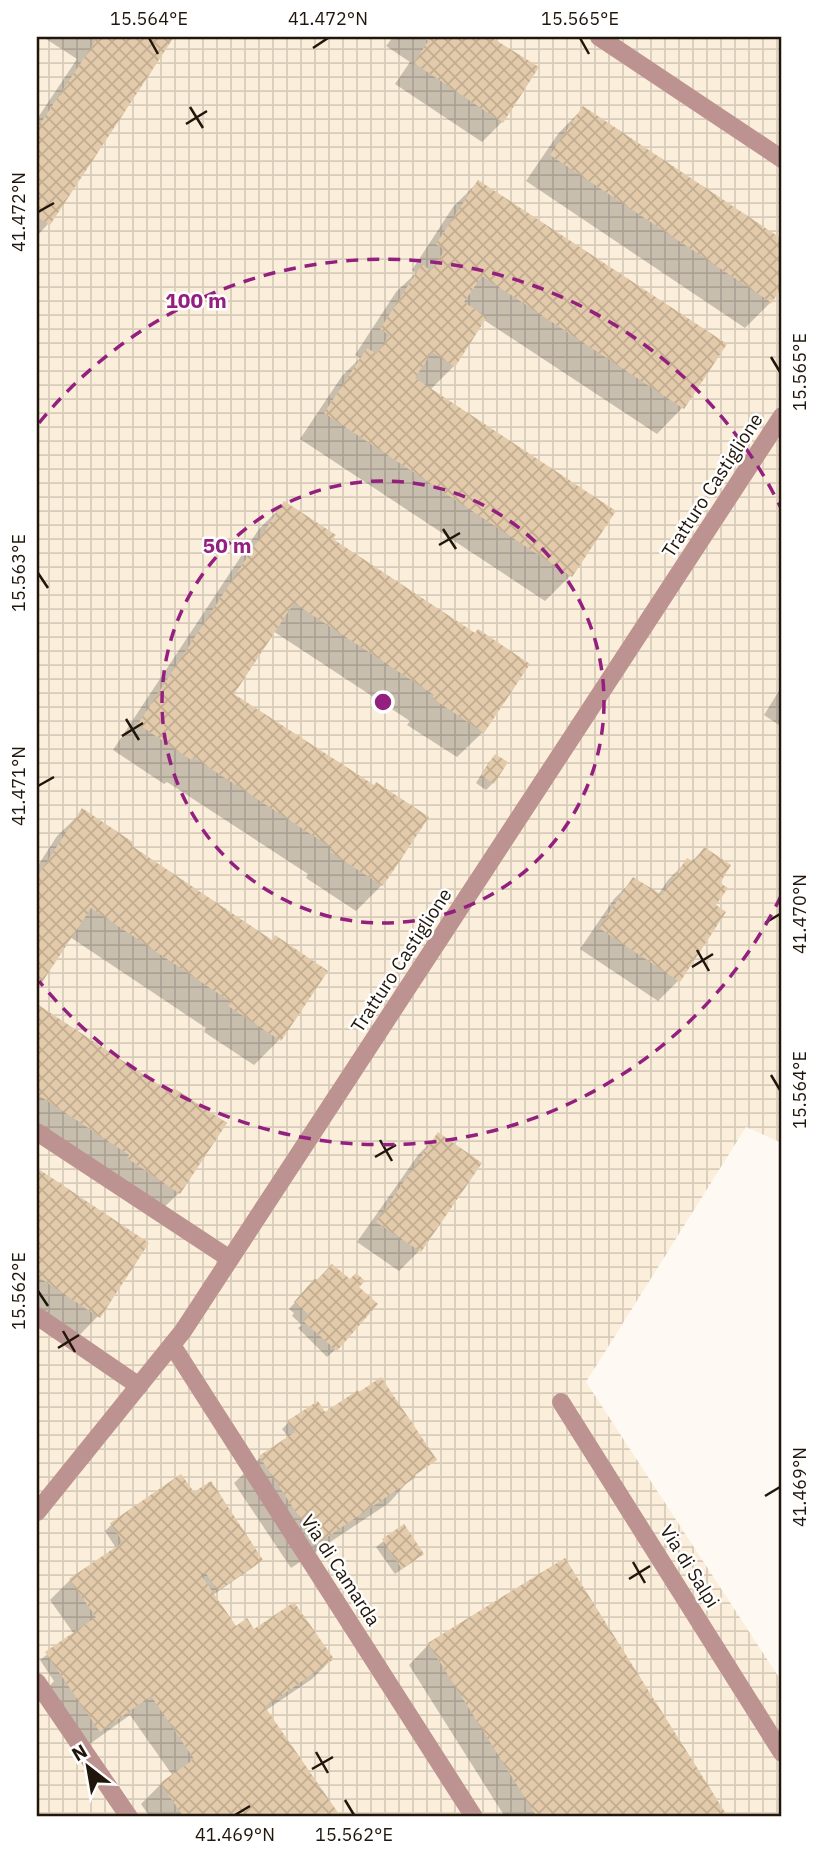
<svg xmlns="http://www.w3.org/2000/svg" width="819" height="1854" font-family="'IBM Plex Sans',sans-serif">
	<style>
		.industrial { fill: url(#industrial-grid) }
		.shadow { fill: #0003 }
		.building { fill: url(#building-cross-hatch) }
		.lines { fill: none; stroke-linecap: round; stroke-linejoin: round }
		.minor { stroke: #bc9390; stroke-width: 18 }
		.tertiary { stroke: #bc9390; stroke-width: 18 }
		.ticks { fill: none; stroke: #20160c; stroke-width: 2.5 }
		.ring { fill: none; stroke: #93207f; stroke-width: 3.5; stroke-dasharray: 12 9 }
		.labels { text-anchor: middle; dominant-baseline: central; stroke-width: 5; stroke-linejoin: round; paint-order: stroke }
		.street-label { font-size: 19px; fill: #20160c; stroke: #fff }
		.centre { fill: #93207f; stroke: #fff; stroke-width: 3.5 }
		.ring-label { font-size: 21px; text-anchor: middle; font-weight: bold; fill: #93207f; stroke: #fff; stroke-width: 5; stroke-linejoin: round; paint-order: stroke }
		.neatline { fill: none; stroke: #20160c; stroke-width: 2.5 }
		.ticks-label { font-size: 18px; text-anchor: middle; fill: #20160c }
	</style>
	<defs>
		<pattern id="industrial-grid" width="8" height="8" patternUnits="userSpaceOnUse" patternTransform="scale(1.75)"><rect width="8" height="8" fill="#fbeeda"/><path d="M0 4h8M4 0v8" fill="none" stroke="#d7cbba"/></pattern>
		<pattern id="building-cross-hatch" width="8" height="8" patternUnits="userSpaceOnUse" patternTransform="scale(1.75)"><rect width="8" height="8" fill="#e3caaa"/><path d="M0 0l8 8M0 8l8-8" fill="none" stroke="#c2ad91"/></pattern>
	</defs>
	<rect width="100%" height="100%" fill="#fff9f3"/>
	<path class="industrial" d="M37 37H782V1143L746 1127 586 1382 782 1682V1817H37Z"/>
	<path class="shadow" d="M43 37H172L48 224 37 236V119L77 59Z
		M393 37H488L536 68 502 122 482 142 395 84 410 62 386 46Z
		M583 108 782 241V284L770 303 745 328 526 181 558 134Z
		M478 182 724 344 682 408 657 434 484 320 454 366 430 390 571 575 545 601 300 439 342 376 360 358 355 355 396 292 416 273 412 270 453 207Z
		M285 503 330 540 483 732 457 757 407 725 410 721 273 631 232 694 373 787 427 817 382 885 356 911 306 878 308 874 167 782 164 784 113 750 259 529Z
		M782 686V727L764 715Z
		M496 756 506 763 493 783 486 790 476 783 489 762Z
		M83 811 130 847 279 1040 254 1065 204 1032 206 1028 70 937 37 987V867L57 836Z
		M704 849 717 883 714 906 724 912 678 981 658 1001 580 949 614 899 634 879 658 895 668 880 688 860 691 862Z
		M37 1005 170 1094 179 1193 153 1218 37 1136Z
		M438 1135 480 1164 419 1251 399 1271 357 1242 418 1155Z
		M37 1170 147 1243 98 1316 73 1342 37 1318Z
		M309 1287 357 1288 336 1349 327 1357 298 1328 302 1325 292 1316 294 1313 289 1309Z
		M325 1414 435 1460 413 1476 389 1503 291 1568 234 1483 260 1458 289 1438 282 1429 288 1423Z
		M181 1477 191 1492 261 1559 255 1566 213 1595 236 1629 254 1631 332 1659 312 1679 265 1711 339 1817H150L141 1804 161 1784 173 1776 130 1715 80 1751 41 1695 54 1681 40 1660 74 1634 50 1600 70 1580 116 1548 105 1531 111 1525Z
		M403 1526 415 1560 395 1574 376 1547Z
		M564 1560 726 1817H505L409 1665 429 1644Z"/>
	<path class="building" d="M98 37H174L50 225 37 217V122L40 124Z
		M422 37H491L539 67 503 123 414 63 428 41Z
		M583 106 782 239V287L771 304 769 301 550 155Z
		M478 180 727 344 684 409 482 276 464 302 487 317 455 367 432 352 415 378 616 511 572 577 324 413 367 348 377 354 389 335 380 329 422 264 431 271 445 250 436 244Z
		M284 501 336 535 333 539 475 633 478 629 530 664 484 733 432 698 434 695 294 603 234 694 374 785 376 782 429 817 383 886 330 852 332 848 193 757 191 760 138 724Z
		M495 754 508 762 494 784 481 775Z
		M82 808 134 843 132 846 272 940 275 935 328 971 281 1041 228 1006 231 1002 91 908 37 990V877Z
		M704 847 731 865 720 883 728 888 716 905 726 912 680 982 599 928 633 877 662 895 687 858 694 862Z
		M37 1004 170 1092 174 1088 227 1123 180 1194 127 1158 129 1155 37 1094Z
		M438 1132 482 1163 421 1252 376 1222Z
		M37 1168 149 1243 100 1318 37 1276Z
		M332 1264 350 1279 356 1273 365 1281 359 1287 378 1304 337 1351 303 1321 309 1315 294 1302 315 1278 317 1280Z
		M381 1377 437 1460 415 1475 416 1477 317 1544 259 1456 295 1432 287 1421 318 1401 325 1412 358 1390 359 1392Z
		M181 1474 194 1492 211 1481 263 1560 218 1591 205 1572 201 1575 236 1626 247 1618 254 1629 294 1602 334 1659 265 1707 341 1817H184L160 1783 194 1759 151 1696 100 1732 45 1652 96 1617 69 1579 123 1542 110 1523Z
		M404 1524 424 1554 402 1569 382 1539Z
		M565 1558 728 1817H537L428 1643Z"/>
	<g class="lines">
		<path class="minor" d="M599 37 782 159
			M37 1132 230 1259
			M37 1316 139 1386
			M172 1345 474 1817
			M561 1402 782 1753
			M37 1682 129 1817"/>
		<path class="tertiary" d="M37 1512 183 1331 782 416"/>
	</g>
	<path class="ticks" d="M149 38 158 54M580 38 589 54M313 48 328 38M190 107 203 128M186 124 207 111M38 212 54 203M771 357 780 372M443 529 456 549M439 545 460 533M38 573 48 588M126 719 139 740M122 736 143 723M38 786 54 777M765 923 780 914M697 950 709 971M692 967 713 954M771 1075 780 1090M380 1140 392 1161M375 1157 396 1145M38 1291 48 1306M63 1331 75 1352M58 1348 79 1335M765 1496 780 1487M633 1562 645 1583M629 1579 650 1566M316 1752 328 1773M312 1769 333 1757M345 1800 354 1815M235 1815 250 1806"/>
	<g class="ring">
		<circle cx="383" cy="702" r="221"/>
		<path d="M781 896A443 443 0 0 1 39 981M39 423A443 443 0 0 1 781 508"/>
	</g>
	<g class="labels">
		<g class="street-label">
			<text transform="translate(712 485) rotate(-57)">Tratturo Castiglione</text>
			<text transform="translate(401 960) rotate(-57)">Tratturo Castiglione</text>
			<text transform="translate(690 1566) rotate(58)">Via di Salpi</text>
			<text transform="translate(341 1570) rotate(57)">Via di Camarda</text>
		</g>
	</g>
	<circle cx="383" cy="702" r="10" class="centre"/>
	<g class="ring-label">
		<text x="196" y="308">100 m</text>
		<text x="227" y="553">50 m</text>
	</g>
	<rect width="819" height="1854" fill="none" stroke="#ffffff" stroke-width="77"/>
	<g transform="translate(88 1767) rotate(329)" stroke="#ffffff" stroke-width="5" paint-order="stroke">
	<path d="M0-5L12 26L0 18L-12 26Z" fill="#20160c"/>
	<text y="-10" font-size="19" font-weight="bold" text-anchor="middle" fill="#20160c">N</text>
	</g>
	<rect x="38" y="38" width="742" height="1777" class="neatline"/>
	<g class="ticks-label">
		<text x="149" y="25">15.564°E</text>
		<text x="328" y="25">41.472°N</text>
		<text x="580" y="25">15.565°E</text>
		<text transform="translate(19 212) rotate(-90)" y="6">41.472°N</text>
		<text transform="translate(800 372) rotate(-90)" y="6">15.565°E</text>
		<text transform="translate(19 573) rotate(-90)" y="6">15.563°E</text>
		<text transform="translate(19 786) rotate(-90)" y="6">41.471°N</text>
		<text transform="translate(800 914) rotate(-90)" y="6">41.470°N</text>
		<text transform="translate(800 1090) rotate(-90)" y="6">15.564°E</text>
		<text transform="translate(19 1291) rotate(-90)" y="6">15.562°E</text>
		<text transform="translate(800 1487) rotate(-90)" y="6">41.469°N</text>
		<text x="235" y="1841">41.469°N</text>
		<text x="354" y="1841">15.562°E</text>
	</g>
</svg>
